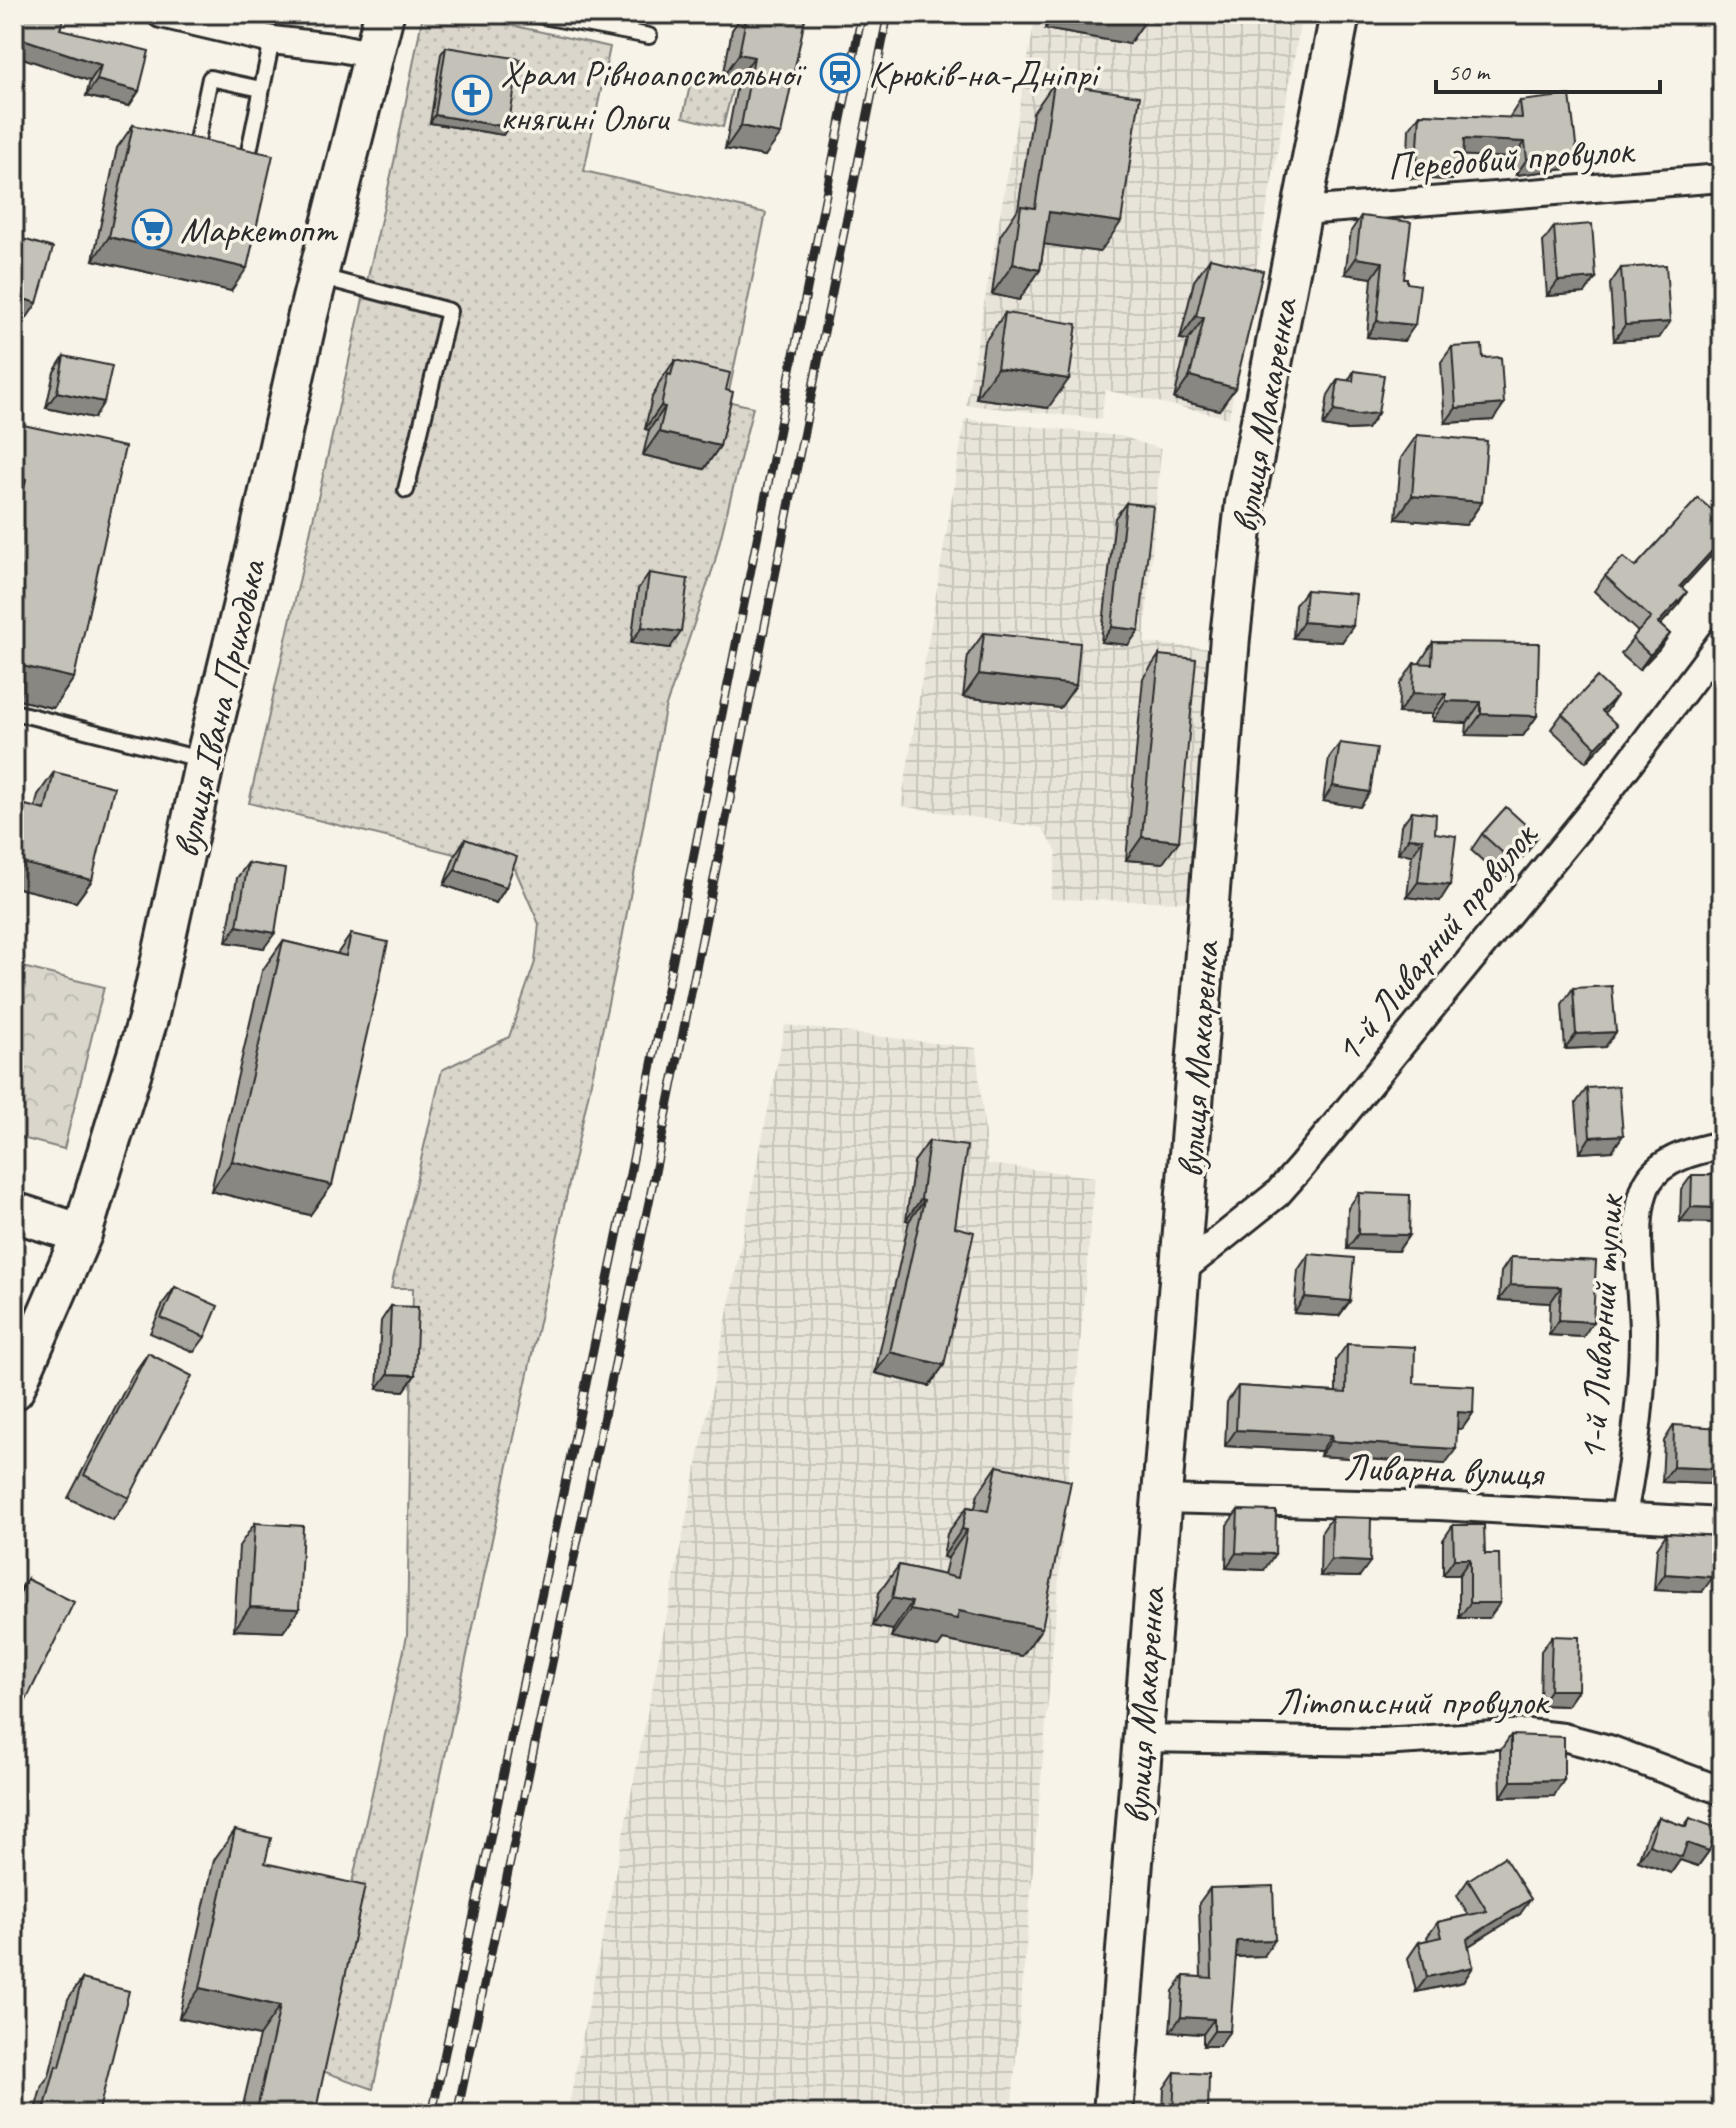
<svg xmlns="http://www.w3.org/2000/svg" width="1736" height="2128" font-family="Caveat,sans-serif">
	<style>
		.industrial { fill: url(#industrial-grid) }
		.grass { fill: url(#grass-dots); stroke: #82807c; stroke-width: 2 }
		.park { fill: url(#park-crowns); stroke: #82807c; stroke-width: 2 }
		.lines { fill: none; stroke-linecap: round; stroke-linejoin: round }
		.lane-casing { stroke: #2b2b2b; stroke-width: 20 }
		.street-casing { stroke: #2b2b2b; stroke-width: 32 }
		.secondary-casing { stroke: #2b2b2b; stroke-width: 44 }
		.lane { stroke: #f7f3e8; stroke-width: 14 }
		.street { stroke: #f7f3e8; stroke-width: 26 }
		.secondary { stroke: #f7f3e8; stroke-width: 38 }
		.rail-casing { stroke: #2b2b2b; stroke-width: 9 }
		.rail { stroke: #f7f3e8; stroke-width: 6; stroke-dasharray: 18; stroke-linecap: butt }
		.wall { fill: #a9a69f; stroke: #2b2b2b; stroke-width: 2 }
		.shaded-wall { fill: #898782; stroke: #2b2b2b; stroke-width: 2 }
		.building { fill: #c4c1b9; stroke: #2b2b2b; stroke-width: 2 }
		.labels { text-anchor: middle; dominant-baseline: central; stroke-width: 7; stroke-linejoin: round; paint-order: stroke }
		.poi-label { font-size: 38px; fill: #2b2b2b; stroke: #f7f3e8; text-anchor: start }
		.street-label { font-size: 38px; fill: #2b2b2b; stroke: #f7f3e8 }
	</style>
	<defs>
		<pattern id="industrial-grid" width="8" height="8" patternUnits="userSpaceOnUse" patternTransform="scale(2)"><rect width="8" height="8" fill="#e8e4da"/><path d="M0 4h8M4 0v8" fill="none" stroke="#c7c4bb"/></pattern>
		<pattern id="grass-dots" width="8" height="8" patternUnits="userSpaceOnUse" patternTransform="scale(2)"><rect width="8" height="8" fill="#dad6cc"/><path d="M2 2h.1M6 6h.1" fill="none" stroke="#bbb8af" stroke-width="1.8" stroke-linecap="round"/></pattern>
		<pattern id="park-crowns" width="20" height="18" patternUnits="userSpaceOnUse" patternTransform="scale(2)"><rect width="20" height="18" fill="#dad6cc"/><path d="M2 6a3 3 0 1 1 6 0M12 15a3 3 0 1 1 6 0" fill="none" stroke="#bbb8af"/></pattern>
	</defs>
	<rect width="100%" height="100%" fill="#f7f3e8"/>
	<filter id="ink" filterUnits="userSpaceOnUse"><feTurbulence type="fractalNoise" baseFrequency=".0125" numOctaves="2"/><feDisplacementMap in="SourceGraphic" scale="16" xChannelSelector="R" yChannelSelector="G"/><feConvolveMatrix kernelMatrix="1 2 1 2 8 2 1 2 1" color-interpolation-filters="sRGB"/></filter>
	<g filter="url(#ink)">
		<path class="industrial" d="M1036 14H1302L1229 418 1105 390 1101 419 966 405Z
			M965 419 1120 436 1161 449 1144 643 1215 649 1192 902 1050 899 1057 852 1042 828 901 806Z
			M785 1025 976 1048 988 1164 1095 1177 1011 2114H567Z"/>
		<path class="grass" d="M423 14H461L610 47 584 171 766 213 727 401 753 407 714 565 665 709 622 939 373 2089 311 2067 407 1636 413 1288H391L442 1070 509 1037 535 962 539 924 515 869 249 803 394 162Z
			M693 72 734 82 723 127 683 117Z"/>
		<path class="park" d="M14 965 104 987 64 1149 14 1136Z"/>
		<g class="lines">
			<g class="lane-casing">
				<path id="lane" d="M532 14 649 36
					M203 151 195 150 210 78 261 89
					M239 159 247 161 272 40
					M318 276 449 311 406 490
					M14 712 204 760"/>
			</g>
			<g class="street-casing">
				<path id="street" d="M161 14 272 40 340 48 374 55
					M1303 211 1722 178
					M1182 1270 1277 1194 1301 1167 1607 793 1722 640
					M1160 1499 1439 1506 1722 1522
					M1623 1515C1634 1457 1643 1392 1643 1333 1643 1293 1629 1217 1648 1182 1662 1158 1697 1150 1722 1145
					M1142 1738 1381 1742 1528 1733 1563 1737 1609 1749 1722 1791"/>
			</g>
			<g class="secondary-casing">
				<path id="secondary" d="M14 1212 82 1234
					M14 1390 82 1234 148 1019 205 760 257 546 307 319 384 14
					M1113 2114 1230 637 1245 503 1340 14"/>
			</g>
			<use href="#lane" class="lane"/>
			<use href="#street" class="street"/>
			<use href="#secondary" class="secondary"/>
			<g class="rail-casing">
				<path id="rail" d="M432 2114 626 1194 862 14
					M457 2114 649 1202 888 14"/>
			</g>
			<use href="#rail" class="rail"/>
		</g>
		<path class="wall" d="M19 14H65L60 29 139 91 129 106 86 96 90 81 14 55V17L17 18Z
			M743 14H806L765 156 725 149 738 80 723 77 732 30Z
			M1047 14H1150L1129 44 1045 29Z
			M446 47 508 127 503 135 430 123 441 54Z
			M1054 83 1100 252 1044 244 1040 270 1019 300 992 294 1000 236 1018 209 1033 113Z
			M1520 101 1566 169 1516 175 1514 158 1463 155V165L1452 180 1407 178 1409 129 1420 114 1509 118Z
			M1722 118V152H1719L1717 126Z
			M133 125 231 291 93 260 117 148Z
			M1361 216 1404 278V341L1367 337 1372 278 1345 274 1351 231Z
			M1554 227 1596 278 1585 293 1547 296 1543 242Z
			M1210 258 1235 388 1219 410 1174 399 1188 340 1180 339 1194 281Z
			M1621 268 1670 322 1659 338 1614 341 1610 284Z
			M1005 313 1048 408 976 398 984 343Z
			M1452 347 1483 358 1493 420 1445 423 1441 362Z
			M64 356 94 418 46 408 54 372Z
			M675 360 726 390 720 446 704 469 643 455 649 430 645 429 652 397 657 389 659 383Z
			M1354 371 1378 413 1367 429 1347 430 1323 426 1328 395 1338 379 1348 381Z
			M14 423 74 678 53 708 14 699Z
			M1417 435 1482 502 1466 525 1396 519 1401 458Z
			M1126 503 1139 630 1128 645 1101 642 1115 518Z
			M1635 567 1682 588 1676 608 1660 625 1670 634 1659 649 1639 670 1621 654 1638 632 1594 591 1605 576Z
			M649 573 670 648 631 643 638 589Z
			M1306 590 1353 626 1342 642 1293 638 1295 605Z
			M984 633 1076 685 1060 708 963 697 968 655Z
			M1433 642 1537 716 1523 736 1466 735 1467 723 1432 721V714L1398 713 1400 684 1414 663 1419 664Z
			M1159 655 1163 863 1126 860 1143 678Z
			M1604 713 1606 741 1586 762 1551 729 1562 714Z
			M1340 743 1370 792 1360 807 1323 801 1329 758Z
			M54 772 92 880 76 902 14 887V816L17 817 25 805 35 808 38 795Z
			M1412 811 1435 833 1440 901 1407 897 1412 855 1398 853 1401 826Z
			M1482 834 1528 851 1503 879 1471 850Z
			M465 839 506 887 496 903 444 885 455 855Z
			M248 863 264 948 226 942 237 878Z
			M351 934 310 1215 211 1191 262 971 283 941 337 954Z
			M1573 988 1616 1032 1605 1047 1565 1049 1562 1004Z
			M1587 1088 1623 1135 1612 1151 1580 1153 1576 1103Z
			M929 1141 955 1227 944 1365 929 1386 875 1373 909 1221 906 1220 914 1162Z
			M1692 1175H1722V1223L1680 1222 1681 1190Z
			M1359 1193 1409 1235 1398 1251 1347 1249 1348 1208Z
			M1309 1254 1350 1301 1339 1316 1294 1313 1298 1270Z
			M1511 1257 1596 1261 1583 1337 1549 1335 1550 1303 1499 1300 1501 1272Z
			M175 1287 205 1337 194 1352 150 1333 164 1302Z
			M391 1306 415 1375 404 1391 377 1389 381 1321Z
			M1347 1344 1414 1383 1473 1413 1462 1429 1457 1428 1445 1464 1320 1456 1321 1451 1225 1446 1227 1402 1238 1386 1336 1392V1360Z
			M148 1353 129 1498 113 1520 68 1498 132 1376Z
			M1674 1425 1721 1469 1710 1484 1662 1482 1664 1441Z
			M997 1466 1042 1628 1022 1656 943 1640 938 1647 891 1637 893 1630 873 1626 879 1593 899 1565 944 1575 948 1558 943 1557 947 1534 967 1507 975 1508 978 1494Z
			M1238 1510 1264 1570 1226 1568 1227 1525Z
			M1332 1517 1359 1577 1320 1576 1321 1533Z
			M255 1523 299 1609 283 1632 234 1630 239 1546Z
			M1453 1525 1485 1554 1489 1618H1459V1575H1443V1540Z
			M1667 1533 1702 1592 1654 1590 1657 1548Z
			M27 1579 14 1725V1598Z
			M1552 1636 1578 1690 1567 1706 1540 1705 1541 1651Z
			M1511 1735 1554 1796 1501 1797 1500 1751Z
			M1659 1817 1684 1826 1690 1818 1709 1851 1698 1866 1680 1860 1671 1873 1638 1861 1648 1832Z
			M235 1830 265 1863 315 2114H241L259 2036 179 2018 214 1860Z
			M1468 1880 1520 1914 1469 1946 1473 1967 1463 1982 1416 1992 1408 1958 1419 1942 1428 1940 1427 1937 1438 1922 1469 1915 1457 1896Z
			M1210 1888 1264 1956 1236 1957 1219 2046H1203V2034L1170 2032 1173 1991 1184 1976 1201 1977 1199 1903Z
			M82 1979 98 2114H34L42 2085 49 2076 68 1999Z
			M1175 2072 1208 2114H1163L1164 2088Z"/>
		<path class="shaded-wall" d="M1055 14H1150L1129 44 1045 29Z
			M14 36 101 65 90 81 14 55Z
			M739 54 754 57 738 80 723 77Z
			M97 80 139 91 129 106 86 96Z
			M435 115 508 127 503 135 430 123Z
			M741 126 781 134 765 156 725 149Z
			M1464 139 1525 142 1514 158 1453 155Z
			M1577 153 1566 169 1516 175 1527 159Z
			M1417 163 1463 165 1452 180 1407 178Z
			M1049 212 1121 222 1100 252 1028 242Z
			M109 237 247 268 231 291 93 260Z
			M1356 258 1383 262 1372 278 1345 274Z
			M1013 264 1040 270 1019 300 992 294Z
			M1596 278 1585 293 1547 296 1558 281Z
			M14 296 37 303 26 319 14 315Z
			M1196 316 1204 318 1188 340 1180 339Z
			M1377 321 1415 325 1404 341 1367 337Z
			M1670 322 1659 338 1614 341 1625 325Z
			M997 368 1069 379 1048 408 976 398Z
			M1190 376 1235 388 1219 410 1174 399Z
			M57 392 104 402 94 418 46 408Z
			M1504 404 1493 420 1445 423 1456 408Z
			M661 406 665 407 649 430 645 429Z
			M1334 411 1378 413 1367 429 1347 430 1323 426Z
			M659 432 720 446 704 469 643 455Z
			M14 476 26 479 14 496Z
			M1412 496 1482 502 1466 525 1396 519Z
			M1722 540V544L1669 602 1680 586Z
			M1687 592 1676 608 1647 639 1658 623Z
			M1303 622 1353 626 1342 642 1293 638Z
			M642 627 681 632 670 648 631 643Z
			M1112 627 1139 630 1128 645 1101 642Z
			M1670 634 1659 649 1639 670 1650 655Z
			M14 664 74 678 53 708 14 699Z
			M979 674 1076 685 1060 708 963 697Z
			M1413 693 1446 694 1432 714 1398 713Z
			M1617 696 1606 712 1592 727 1602 711Z
			M1446 701 1481 702 1467 723 1432 721Z
			M1481 714 1537 716 1523 736 1466 735Z
			M1617 725 1606 741 1586 762 1596 747Z
			M1333 786 1370 792 1360 807 1323 801Z
			M1538 836 1528 851 1503 879 1514 863Z
			M1142 837 1179 841 1163 863 1126 860Z
			M1409 838 1423 839 1412 855 1398 853Z
			M14 861 92 880 76 902 14 887Z
			M455 870 506 887 496 903 444 885Z
			M1418 882 1450 885 1440 901 1407 897Z
			M237 926 275 933 264 948 226 942Z
			M1616 1032 1605 1047 1565 1049 1576 1034Z
			M1623 1135 1612 1151 1580 1153 1590 1137Z
			M232 1161 332 1185 310 1215 211 1191Z
			M921 1199 924 1200 909 1221 906 1220Z
			M1691 1207 1722 1208V1223L1680 1222Z
			M1358 1234 1409 1235 1398 1251 1347 1249Z
			M1510 1285 1561 1287 1550 1303 1499 1300Z
			M1305 1297 1350 1301 1339 1316 1294 1313Z
			M1559 1320 1593 1322 1583 1337 1549 1335Z
			M890 1352 944 1365 929 1386 875 1373Z
			M388 1374 415 1375 404 1391 377 1389Z
			M1458 1412 1473 1413 1462 1429 1447 1428Z
			M1236 1430 1332 1435 1321 1451 1225 1446Z
			M1331 1441 1456 1449 1445 1464 1320 1456Z
			M1673 1467 1721 1469 1710 1484 1662 1482Z
			M962 1529 967 1530 948 1558 943 1557Z
			M1236 1553 1275 1554 1264 1570 1226 1568Z
			M1454 1559H1470L1459 1575H1443Z
			M1331 1560 1370 1562 1359 1577 1320 1576Z
			M1665 1574 1713 1577 1702 1592 1654 1590Z
			M892 1598 912 1602 893 1630 873 1626Z
			M1470 1603H1500L1489 1618H1459Z
			M250 1607 299 1609 283 1632 234 1630Z
			M910 1610 959 1611 1042 1628 1022 1656 943 1640 938 1647 891 1637Z
			M1550 1690H1578L1567 1706 1540 1705Z
			M1564 1780 1554 1796 1501 1797 1511 1781Z
			M1687 1843 1709 1851 1698 1866 1680 1860 1671 1873 1638 1861 1649 1845Z
			M1531 1899 1520 1914 1456 1954 1467 1939Z
			M1275 1940 1264 1956 1226 1957 1237 1941Z
			M1473 1967 1463 1982 1416 1992 1427 1977Z
			M200 1988 280 2006 259 2036 179 2018Z
			M1181 2017 1214 2019 1203 2034 1170 2032Z
			M1214 2031H1230L1219 2046H1203Z"/>
		<path class="building" d="M24 14H65L60 29 149 51 139 91 97 80 101 65 14 36V17L22 19Z
			M747 14H806L781 134 741 126 754 57 739 54Z
			M446 47 520 59 508 127 435 115Z
			M1054 83 1140 96 1121 222 1049 212 1040 270 1013 264 1021 206 1035 208Z
			M1570 95 1577 153 1527 159 1525 142 1464 139 1463 165 1417 163 1420 114 1522 118 1520 101Z
			M133 125 273 155 247 268 109 237Z
			M1361 216 1411 222 1404 278H1407V283L1420 285 1415 325 1377 321 1383 262 1356 258Z
			M1592 224 1596 278 1558 281 1554 227Z
			M16 237 53 248 37 303 14 296V243Z
			M1210 258 1263 271 1235 388 1190 376 1204 318 1196 316Z
			M1666 265 1670 322 1625 325 1621 268Z
			M1005 313 1077 324 1069 379 997 368Z
			M1482 345 1483 358 1501 357 1504 404 1456 408 1452 347Z
			M64 356 112 366 104 402 57 392Z
			M675 360 730 373 726 390 733 392 720 446 659 432 665 407 661 406 668 374 671 375Z
			M1354 371 1384 375 1378 413 1358 415 1334 411 1338 379 1353 381Z
			M14 423 125 447 74 678 14 664V534L26 479 14 476Z
			M1417 435 1487 441 1482 502 1412 496Z
			M1698 498 1722 519V540L1680 586 1687 592 1658 623 1670 634 1650 655 1632 638 1651 618 1605 576 1623 557 1635 567Z
			M1126 503 1153 506 1139 630 1112 627Z
			M649 573 688 579 681 632 642 627Z
			M1306 590 1356 594 1353 626 1303 622Z
			M984 633 1080 643 1076 685 979 674Z
			M1433 642 1539 643 1537 716 1481 714V702L1446 701V694L1413 693 1414 663 1432 664Z
			M1159 655 1196 659 1179 841 1142 837Z
			M1597 677 1617 696 1602 711 1617 725 1596 747 1562 714Z
			M1340 743 1377 748 1370 792 1333 786Z
			M54 772 114 787 92 880 14 861V816L22 818 25 805 45 810Z
			M1506 807 1538 836 1514 863 1482 834Z
			M1412 811 1436 814 1435 833 1456 836 1450 885 1418 882 1423 839 1409 838Z
			M465 839 517 857 506 887 455 870Z
			M248 863 285 869 275 933 237 926Z
			M351 934 388 942 332 1185 232 1161 283 941 346 956Z
			M1612 986 1616 1032 1576 1034 1573 988Z
			M1619 1086 1623 1135 1590 1137 1587 1088Z
			M929 1141 967 1146 955 1227 974 1232 944 1365 890 1352 924 1200 921 1199Z
			M1692 1175H1722V1208L1691 1207Z
			M1359 1193 1410 1195 1409 1235 1358 1234Z
			M1309 1254 1354 1258 1350 1301 1305 1297Z
			M1511 1257 1596 1261 1593 1322 1559 1320 1561 1287 1510 1285Z
			M175 1287 218 1306 205 1337 161 1318Z
			M391 1306 418 1307 415 1375 388 1374Z
			M1347 1344 1415 1347 1414 1383 1474 1386 1473 1413 1458 1412 1456 1449 1331 1441 1332 1435 1236 1430 1238 1386 1346 1393Z
			M148 1353 192 1376 129 1498 84 1475Z
			M1674 1425 1722 1428 1721 1469 1673 1467Z
			M997 1466 1071 1481 1042 1628 959 1611 957 1619 910 1610 912 1602 892 1598 899 1565 958 1578 967 1530 962 1529 967 1507 988 1511Z
			M1238 1510 1276 1511 1275 1554 1236 1553Z
			M1332 1517 1371 1518 1370 1562 1331 1560Z
			M255 1523 303 1526 299 1609 250 1607Z
			M1453 1525H1484L1485 1554H1499L1500 1603H1470V1559H1454Z
			M1667 1533 1716 1536 1713 1577 1665 1574Z
			M27 1579 74 1602 14 1725V1606Z
			M1552 1636 1579 1637 1578 1690H1550Z
			M1511 1735 1564 1737V1780L1511 1781Z
			M1659 1817 1686 1827 1690 1818 1717 1828 1709 1851 1687 1843 1682 1857 1649 1845Z
			M235 1830 271 1838 265 1863 365 1886 315 2114H256L280 2006 200 1988Z
			M1504 1857 1531 1899 1467 1939 1473 1967 1427 1977 1419 1942 1442 1937 1438 1922 1487 1911 1468 1880Z
			M1273 1886 1275 1940 1237 1941 1230 2031H1214V2019L1181 2017 1184 1976 1212 1978 1210 1888Z
			M82 1979 129 1991 98 2114H43L56 2066 60 2067Z
			M1175 2072 1209 2074 1208 2114H1173Z"/>
	</g>
	<defs>
		<g id="station-ring" transform="scale(2)"><circle r="9.5" fill="#f7f3e8" stroke="#1f6fb2" stroke-width="1.5"/><path d="M-3-6H3Q5-6 5-4V2Q5 4 3 4L4.5 6H3L1.5 4h-3L-3 6H-4.5L-3 4Q-5 4-5 2V-4Q-5-6-3-6ZM-3.5-4v3h7v-3ZM-3.5 1v1.5H-2V1ZM2 1v1.5H3.5V1Z" fill="#1f6fb2"/></g>
		<g id="church-ring" transform="scale(2)"><circle r="9.5" fill="#f7f3e8" stroke="#1f6fb2" stroke-width="1.5"/><path d="M-1.2-6h2.4v3.5h3.3v2.4h-3.3V6h-2.4V-.1h-3.3v-2.4h3.3Z" fill="#1f6fb2"/></g>
		<g id="supermarket-ring" transform="scale(2)"><circle r="9.5" fill="#f7f3e8" stroke="#1f6fb2" stroke-width="1.5"/><path d="M-6-5.5h2.5l.6 2H6L4.5 2H-2.5L-4.4-4H-6ZM-1.5 3.2a1.3 1.3 0 1 0 .1 0ZM3 3.2a1.3 1.3 0 1 0 .1 0Z" fill="#1f6fb2"/></g>
	</defs>
	<g fill-rule="evenodd">
		<use href="#station-ring" x="840" y="73"/>
		<use href="#church-ring" x="472" y="95"/>
		<use href="#supermarket-ring" x="152" y="229"/>
	</g>
	<g class="labels">
		<g class="poi-label">
			<text x="500" y="73">Храм Рівноапостольної<tspan x="500" dy="44">княгині Ольги</tspan></text>
			<text x="868" y="73">Крюків-на-Дніпрі</text>
			<text x="180" y="229">Маркетопт</text>
		</g>
		<g class="street-label">
			<text transform="translate(1510 158) rotate(-4)">Передовий провулок</text>
			<text transform="translate(1264 416) rotate(-80)">вулиця Макаренка</text>
			<text transform="translate(219 709) rotate(-77)">вулиця Івана Приходька</text>
			<text transform="translate(1435 943) rotate(-51)">1-й Ливарний провулок</text>
			<text transform="translate(1198 1060) rotate(-86)">вулиця Макаренка</text>
			<text transform="translate(1601 1328) rotate(-86)">1-й Ливарний тупик</text>
			<text transform="translate(1443 1470) rotate(2)">Ливарна вулиця</text>
			<text x="1412" y="1701">Літописний провулок</text>
			<text transform="translate(1144 1706) rotate(-86)">вулиця Макаренка</text>
		</g>
	</g>
	<rect width="1736" height="2128" fill="none" stroke="#f7f3e8" stroke-width="48"/>
	<rect x="24" y="24" width="1688" height="2080" fill="none" stroke="#2b2b2b" stroke-width="3" filter="url(#ink)"/>
	<path d="M1436 80v12h224v-12" fill="none" stroke="#2b2b2b" stroke-width="4"/>
	<text x="1448" y="80" font-size="24" fill="#2b2b2b" stroke="#f7f3e8" stroke-width="6" paint-order="stroke">50 m</text>
</svg>
